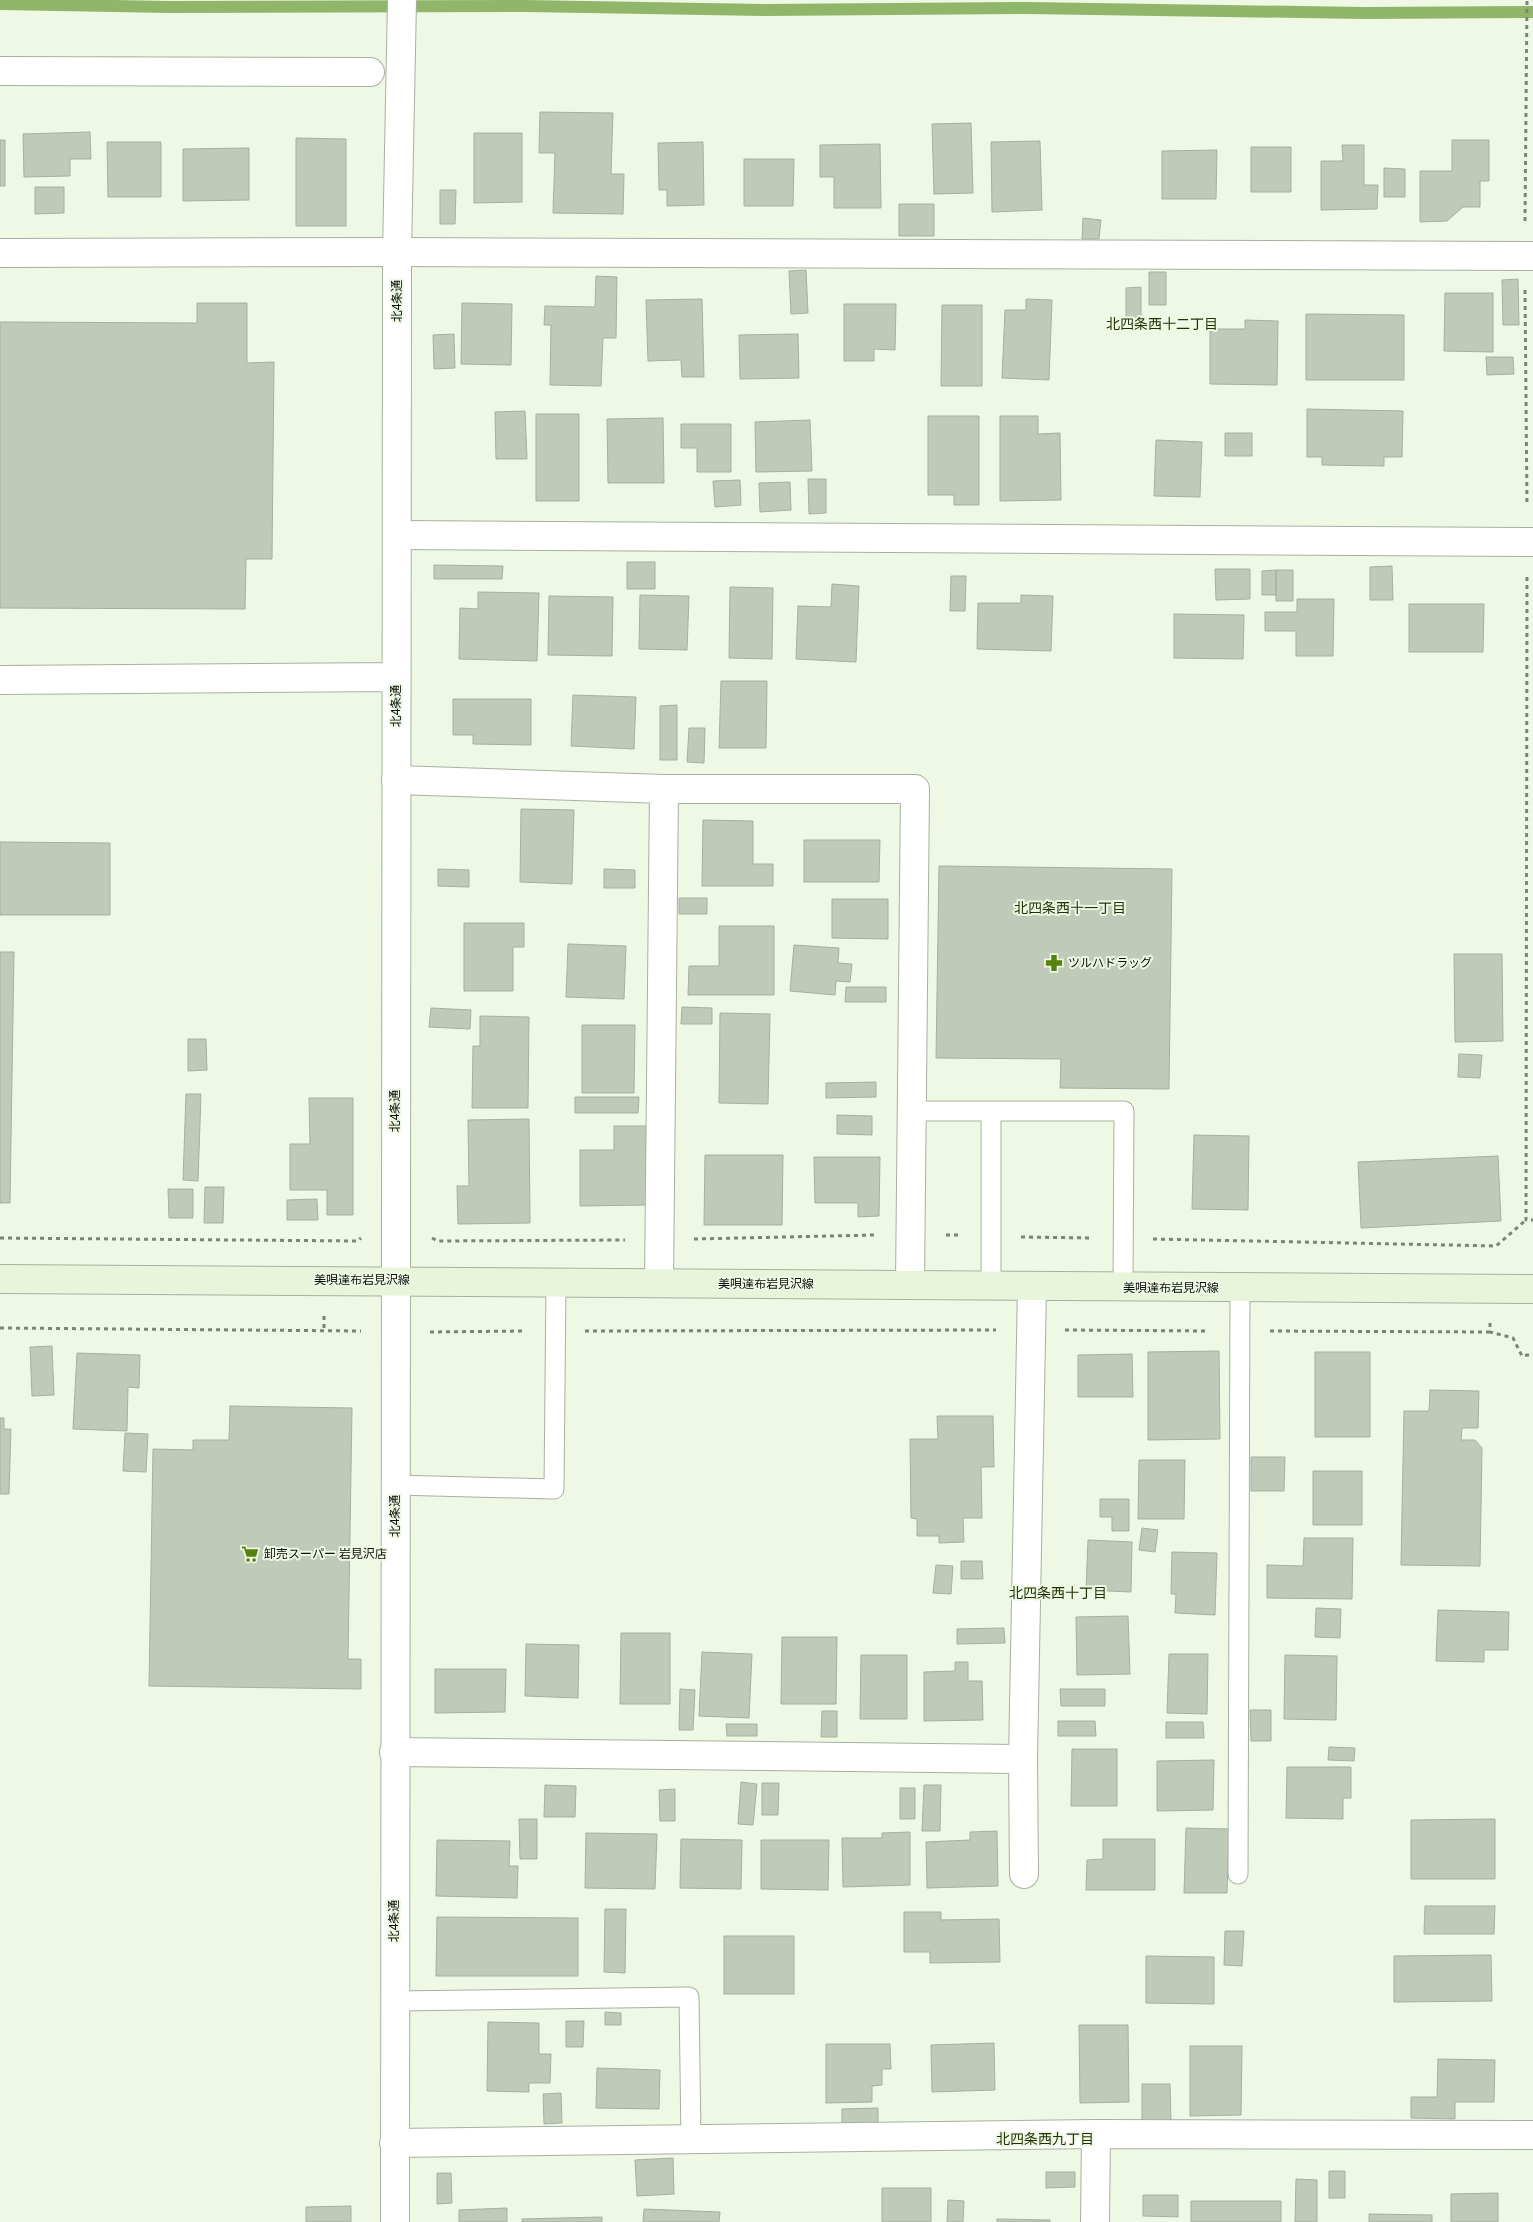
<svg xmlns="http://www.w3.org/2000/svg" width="1533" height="2222" font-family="Roboto,'Noto Sans JP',sans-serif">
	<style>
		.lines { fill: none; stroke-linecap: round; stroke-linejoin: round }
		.stream { stroke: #90b669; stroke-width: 12 }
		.building { fill: #c0cab8; stroke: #a6b09e }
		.service-casing { stroke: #a7b19f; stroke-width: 21 }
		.pedestrian-casing { stroke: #a7b19f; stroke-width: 30 }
		.minor-casing { stroke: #a7b19f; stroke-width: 30 }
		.tertiary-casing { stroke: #a7b19f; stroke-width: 30 }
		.secondary-casing { stroke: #a7b19f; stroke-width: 30 }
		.path { stroke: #7d8477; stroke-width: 3; stroke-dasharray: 4 4; stroke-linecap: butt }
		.service { stroke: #fff; stroke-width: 19 }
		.pedestrian { stroke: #fff; stroke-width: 28 }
		.minor { stroke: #fff; stroke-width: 28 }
		.tertiary { stroke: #fff; stroke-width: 28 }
		.secondary { stroke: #e8f5db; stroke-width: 28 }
		.labels { text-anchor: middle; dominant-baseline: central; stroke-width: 4; stroke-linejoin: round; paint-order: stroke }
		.street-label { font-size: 12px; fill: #0b0e08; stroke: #eef8e5 }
		.poi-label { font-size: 12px; fill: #0b0e08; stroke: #eef8e5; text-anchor: start }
		.neighbourhood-label { font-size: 14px; fill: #1d3200; stroke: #eef8e5 }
	</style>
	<rect width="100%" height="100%" fill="#eef8e5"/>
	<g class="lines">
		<path class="stream" d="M0 4 170 7 526 6 765 10 1027 8 1364 13 1533 12"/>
	</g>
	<path class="building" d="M540 112 613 113 611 174H624L623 214 553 213 555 153H539Z
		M971 123 973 193 934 194 932 124Z
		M90 132 91 159H70V176L24 177 23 134Z
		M474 133H522V202L474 203Z
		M296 138 346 139V226H296Z
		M0 140H5V186H0Z
		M1452 140H1489V181H1480V207H1463L1447 221 1420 222V171H1452Z
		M1040 141 1042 210 992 212 991 142Z
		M107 142H161V197H108Z
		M703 142 704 205 667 206V190H659L658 143Z
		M880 144 881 208H834V177H820V145Z
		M1342 145H1364V185H1378L1377 209 1321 210V161H1343Z
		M1251 147H1291V192H1251Z
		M249 148V200L183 201V149Z
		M1217 150 1216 199H1162V151Z
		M744 159H794L793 206H744Z
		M1384 168 1405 169V197H1384Z
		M35 187H64V213L35 214Z
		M440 190H456L455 224H440Z
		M899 204H934V236H899Z
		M1083 218 1101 220 1099 239H1082Z
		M806 270 808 313 791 314 789 271Z
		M1149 272H1166V305H1149Z
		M596 276 617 277 616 338H603L601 386 550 385 551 325H544L545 306 595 307Z
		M1518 279 1519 325H1503L1502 280Z
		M1141 287V320H1126V288Z
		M1445 293H1493V352L1444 351Z
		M702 299 704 377H682L681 360 648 361 646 300Z
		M1026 299 1052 300 1049 380 1002 378 1005 310H1026Z
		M197 303H247V363L274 362 272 559H246L245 609 0 608V322L197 323Z
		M462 303 512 304 511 365 461 364Z
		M844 304H896L895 350 874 349V361H844Z
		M942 305H982V386H941Z
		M1306 314 1404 315V380H1306Z
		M1245 320 1278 321 1277 385 1210 384V329H1245Z
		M454 334 455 368 434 369 433 335Z
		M798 334 799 378 740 379 739 335Z
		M1486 357H1513L1514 374 1487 375Z
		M1307 409 1403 411 1402 457H1384V466L1322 465V457H1307Z
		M525 411 527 459H496L495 412Z
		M536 414H579V501H536Z
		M928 416H979V505H954V495H928Z
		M1000 416H1038V434L1060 433 1061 500 1000 501Z
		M663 418 664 483H608L607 419Z
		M810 420 812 471 756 472 755 422Z
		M681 424H731V472H697V448H681Z
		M1225 433H1252V456H1225Z
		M1156 440 1202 442 1200 497 1154 496Z
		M808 479H826V513L809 514Z
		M740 480 741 505 715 507 713 481Z
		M790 482 791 510 760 512 759 483Z
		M627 562H655V589H627Z
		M434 565 503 566 502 579H434Z
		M1392 566 1393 600H1370V567Z
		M1215 569H1250V599L1216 600Z
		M1276 570V595H1262V571Z
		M1276 570H1293V601H1276Z
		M951 576H966L965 611H950Z
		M832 584 859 586 856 662 796 659 798 606 831 607Z
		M730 587 773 588 772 659 729 658Z
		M478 592 539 593 537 661 459 659 460 608 478 609Z
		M640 595 689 596 687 650 639 649Z
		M1021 595 1053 596 1051 651 977 649 978 603H1021Z
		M549 596 613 597 612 656 548 655Z
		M1297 599H1334L1333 656H1296V631H1265V612H1297Z
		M1409 604H1484L1483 652H1409Z
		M1174 614 1244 615 1243 659 1174 658Z
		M721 681H767L766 748H719Z
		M573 695 636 697 634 749 571 746Z
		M453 699H531V745L473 744V735H453Z
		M677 705V760H660V706Z
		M689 728H705L704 763 687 762Z
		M521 809 574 810 572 884 520 882Z
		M703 820 753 821V864H773V886H702Z
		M804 840H880L879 882H804Z
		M0 842 110 843V915H0Z
		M939 866 1172 869 1169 1089 1060 1088 1061 1059 936 1058Z
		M438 869 469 870V887L438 886Z
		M604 869 635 870V888H604Z
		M679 898H707V914H679Z
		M832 899H888V939L832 938Z
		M464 923H524V947H513V991H464Z
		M719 926H774V995H688L689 966H719Z
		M568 944 626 946 624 999 566 997Z
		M794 945 839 948 838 963 852 964 850 982 836 981 835 995 790 991Z
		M0 952H14L10 1203H0Z
		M1454 954H1502L1503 1041 1455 1042Z
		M846 987H886V1002H845Z
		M682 1007 712 1008V1024H681Z
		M431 1008 471 1010 470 1029 429 1027Z
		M720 1013 770 1014 768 1104 719 1103Z
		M480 1016 529 1017 528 1108H472L473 1046H480Z
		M582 1025H635L634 1093H582Z
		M188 1039H206L207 1070 188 1071Z
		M1459 1054 1482 1055 1480 1078 1458 1077Z
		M876 1082V1097L826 1098V1083Z
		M186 1094H201L198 1181 183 1180Z
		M575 1097H639L638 1113H575Z
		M309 1098H353V1215H327V1190H290V1144H310Z
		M837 1115 872 1116V1135L837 1134Z
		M529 1119 530 1223 458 1224 457 1186H469L468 1120Z
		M614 1126H646L647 1205 580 1206V1150H614Z
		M1194 1135 1249 1136 1248 1210 1192 1209Z
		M705 1155H783L782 1225H704Z
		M1498 1156 1501 1221 1361 1228 1358 1162Z
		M814 1157H880L879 1216 858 1217V1203H815Z
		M205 1187H224L223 1223H204Z
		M168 1189H193V1218H169Z
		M317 1199 318 1220H287V1200Z
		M52 1346 54 1395 32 1396 30 1347Z
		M1219 1351 1220 1439 1148 1440V1352Z
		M1315 1352H1370V1437H1315Z
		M77 1353 140 1355 139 1388 128 1387 127 1431 73 1429Z
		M1132 1354 1133 1397H1078V1355Z
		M1430 1390 1479 1391 1478 1428H1462L1461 1440H1475L1482 1448 1480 1566 1401 1565 1404 1411H1429Z
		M230 1406 352 1408 348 1659H361V1689L149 1686 153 1449 193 1450V1440H229Z
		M937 1416H993L994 1467H981L982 1518H963L964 1542 939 1543V1536H917V1519L911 1518 910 1439H938Z
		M0 1418H4V1429H11L9 1494H0Z
		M125 1433 148 1434 146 1472 123 1471Z
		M1251 1457H1285L1284 1491H1251Z
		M1139 1460H1185L1184 1519H1138Z
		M1313 1471H1362V1525H1313Z
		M1100 1499H1129V1531H1112V1517H1100Z
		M1142 1528 1158 1530 1155 1552 1139 1550Z
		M1304 1538H1353L1352 1599 1267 1598V1565L1303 1566Z
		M1088 1540 1132 1542 1131 1592 1086 1590Z
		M1172 1552 1217 1553 1215 1615 1175 1613 1176 1594H1171Z
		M961 1561H982L983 1579H961Z
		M936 1565 953 1566 951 1594 933 1593Z
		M1316 1608 1341 1609 1340 1638 1315 1637Z
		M1438 1610 1509 1612 1508 1650H1484V1662L1436 1661Z
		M1128 1616 1130 1674 1077 1675 1076 1617Z
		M1004 1628 1005 1643 957 1644V1629Z
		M621 1633H670V1704H620Z
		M782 1637H837L836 1704H781Z
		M526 1644 579 1645 578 1698 525 1696Z
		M702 1652 752 1654 749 1718 699 1716Z
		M1169 1654H1208L1207 1714 1167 1713Z
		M861 1655H907V1719H860Z
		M1285 1655 1337 1656 1336 1720 1284 1719Z
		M955 1662H968V1681H982L983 1720 924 1721V1672L955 1671Z
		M435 1669H506L505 1712 435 1713Z
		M680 1689 695 1690 693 1730H679Z
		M1060 1689H1105V1706H1061Z
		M1250 1710H1271V1741H1251Z
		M822 1711H837V1737H821Z
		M1058 1721H1095L1096 1736H1058Z
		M1166 1722H1203L1204 1738H1166Z
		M726 1724H757V1736H727Z
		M1329 1747 1355 1748 1354 1761 1328 1760Z
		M1072 1749H1117V1806H1071Z
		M1214 1760 1213 1810 1157 1811V1761Z
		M1287 1767H1351V1798H1343V1819L1286 1818Z
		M741 1782 757 1784 753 1825 738 1824Z
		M762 1783H779L778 1815H762Z
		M545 1785 576 1786 575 1817H544Z
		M924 1785H941L940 1831H922Z
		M900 1788H915V1819H900Z
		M675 1789V1821H660L659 1790Z
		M519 1819H537V1859H520Z
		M1495 1819V1879H1411V1820Z
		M1186 1828 1229 1829 1227 1893H1184Z
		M997 1831 998 1886 927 1888 926 1842 970 1840V1832Z
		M910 1832V1885L843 1887 842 1838H882V1833Z
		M586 1833 657 1834 655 1889 585 1888Z
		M681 1839 742 1840 741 1889 680 1888Z
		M1103 1839H1155V1890H1086L1087 1860 1103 1859Z
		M437 1840 510 1841 509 1866H518L517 1898 436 1896Z
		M761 1840H829L828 1890 761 1889Z
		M1425 1906H1495L1494 1934H1424Z
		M605 1909H626L625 1973 604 1972Z
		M904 1912H941V1920L999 1919 1000 1962 930 1963V1952H904Z
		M437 1917 578 1918V1976H436Z
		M1225 1931H1244L1242 1966 1224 1965Z
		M724 1936H794V1994H724Z
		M1491 1955 1492 2001 1394 2002V1956Z
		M1146 1956 1214 1957V2004L1146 2003Z
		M605 2012 621 2013V2025H605Z
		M566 2021H584L583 2047H566Z
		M488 2022 539 2023V2054H551L550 2083H529V2092L487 2091Z
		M1079 2025H1128L1129 2102 1080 2103Z
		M994 2043 995 2090 932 2092 931 2045Z
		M826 2044H890L891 2069H882V2085L872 2086V2102L826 2103Z
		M1190 2046H1242L1241 2115 1190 2116Z
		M1438 2059 1495 2060 1494 2102H1455V2119L1411 2118V2097H1437Z
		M597 2068 660 2070 659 2109 596 2108Z
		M1142 2084H1170L1171 2121H1142Z
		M561 2093 562 2123 544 2124 543 2094Z
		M878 2108V2123L842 2124V2109Z
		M673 2158 674 2194 637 2196 635 2160Z
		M1329 2171H1345V2198H1329Z
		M1046 2172H1075V2187L1046 2188Z
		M437 2173H451L452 2203 437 2204Z
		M1296 2179 1317 2180V2222H1295Z
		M882 2188H931V2222H882Z
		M1498 2193V2222H1451V2194Z
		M1143 2195H1178V2217L1143 2216Z
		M948 2200 964 2201 963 2222H947Z
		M1191 2201H1281V2222H1191Z
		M351 2206V2222H306V2207Z
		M507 2208V2222H459V2210Z
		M644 2209 720 2212 719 2222H643Z
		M1369 2214 1432 2215V2222H1369Z
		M602 2217V2222H522V2219Z
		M997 2219 1050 2220V2222H997Z"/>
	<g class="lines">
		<g class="service-casing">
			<path id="service" d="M911 1111H991V1286
				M991 1111H1124L1123 1287
				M395 1485 554 1489 556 1282
				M1238 1874 1240 1288
				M394 2001 689 1997 691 2140"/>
		</g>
		<g class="pedestrian-casing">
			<path id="pedestrian" d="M0 71 370 72"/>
		</g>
		<g class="minor-casing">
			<path id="minor" d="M0 253 397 252 1533 256
				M398 535 1533 542
				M396 780 664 789H915L910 1285
				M659 1283 664 789
				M394 1752 1023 1759
				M1024 1874 1023 1759 1032 1287
				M394 2143 1096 2134 1533 2135
				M1095 2222 1096 2134"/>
		</g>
		<g class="tertiary-casing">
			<path id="tertiary" d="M0 680 396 677
				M395 2222 397 252 402 0"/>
		</g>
		<g class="secondary-casing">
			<path id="secondary" d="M0 1279 1533 1289"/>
		</g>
		<path class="path" d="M1525 221 1527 0
			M1525 290 1527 506
			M1527 577 1526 1220H1533
			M946 1235H960
			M1021 1237 1092 1238
			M0 1238 357 1241 361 1238
			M432 1238 438 1241 625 1240
			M694 1239 875 1235
			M1153 1239 1496 1246 1526 1220
			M324 1316V1331
			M1490 1323V1332L1513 1338 1522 1356 1533 1354
			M0 1328 361 1331
			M1065 1330 1209 1331
			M585 1331 996 1330
			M1270 1331 1490 1332
			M430 1332 524 1331"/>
		<use href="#service" class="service"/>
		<use href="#pedestrian" class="pedestrian"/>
		<use href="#minor" class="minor"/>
		<use href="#tertiary" class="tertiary"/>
		<use href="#secondary" class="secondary"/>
	</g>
	<defs>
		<g id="pharmacy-bare" transform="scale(1.35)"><path d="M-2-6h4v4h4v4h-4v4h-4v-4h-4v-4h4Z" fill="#55820f" stroke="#eef8e5" stroke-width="2.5" paint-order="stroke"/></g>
		<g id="supermarket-bare" transform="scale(1.35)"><path d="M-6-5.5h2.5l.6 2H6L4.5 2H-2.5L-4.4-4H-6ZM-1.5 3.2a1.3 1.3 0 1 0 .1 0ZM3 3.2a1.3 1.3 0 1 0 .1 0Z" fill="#55820f" stroke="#eef8e5" stroke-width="2.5" paint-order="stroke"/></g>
	</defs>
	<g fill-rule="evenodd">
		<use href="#pharmacy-bare" x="1054" y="963"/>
		<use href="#supermarket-bare" x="250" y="1554"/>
	</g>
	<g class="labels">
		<g class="street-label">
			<text transform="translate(397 301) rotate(-90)">北4条通</text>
			<text transform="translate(396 706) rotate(-90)">北4条通</text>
			<text transform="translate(395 1111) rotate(-90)">北4条通</text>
			<text x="362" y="1280">美唄達布岩見沢線</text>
			<text x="766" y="1284">美唄達布岩見沢線</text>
			<text x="1171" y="1288">美唄達布岩見沢線</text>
			<text transform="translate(395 1516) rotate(-90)">北4条通</text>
			<text transform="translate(394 1921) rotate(-90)">北4条通</text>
		</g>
		<g class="poi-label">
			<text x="1068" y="963">ツルハドラッグ</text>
			<text x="264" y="1554">卸売スーパー 岩見沢店</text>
		</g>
		<g class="neighbourhood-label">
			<text x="1162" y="324">北四条西十二丁目</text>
			<text x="1070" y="908">北四条西十一丁目</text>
			<text x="1058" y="1593">北四条西十丁目</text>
			<text x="1045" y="2139">北四条西九丁目</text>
		</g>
	</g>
</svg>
